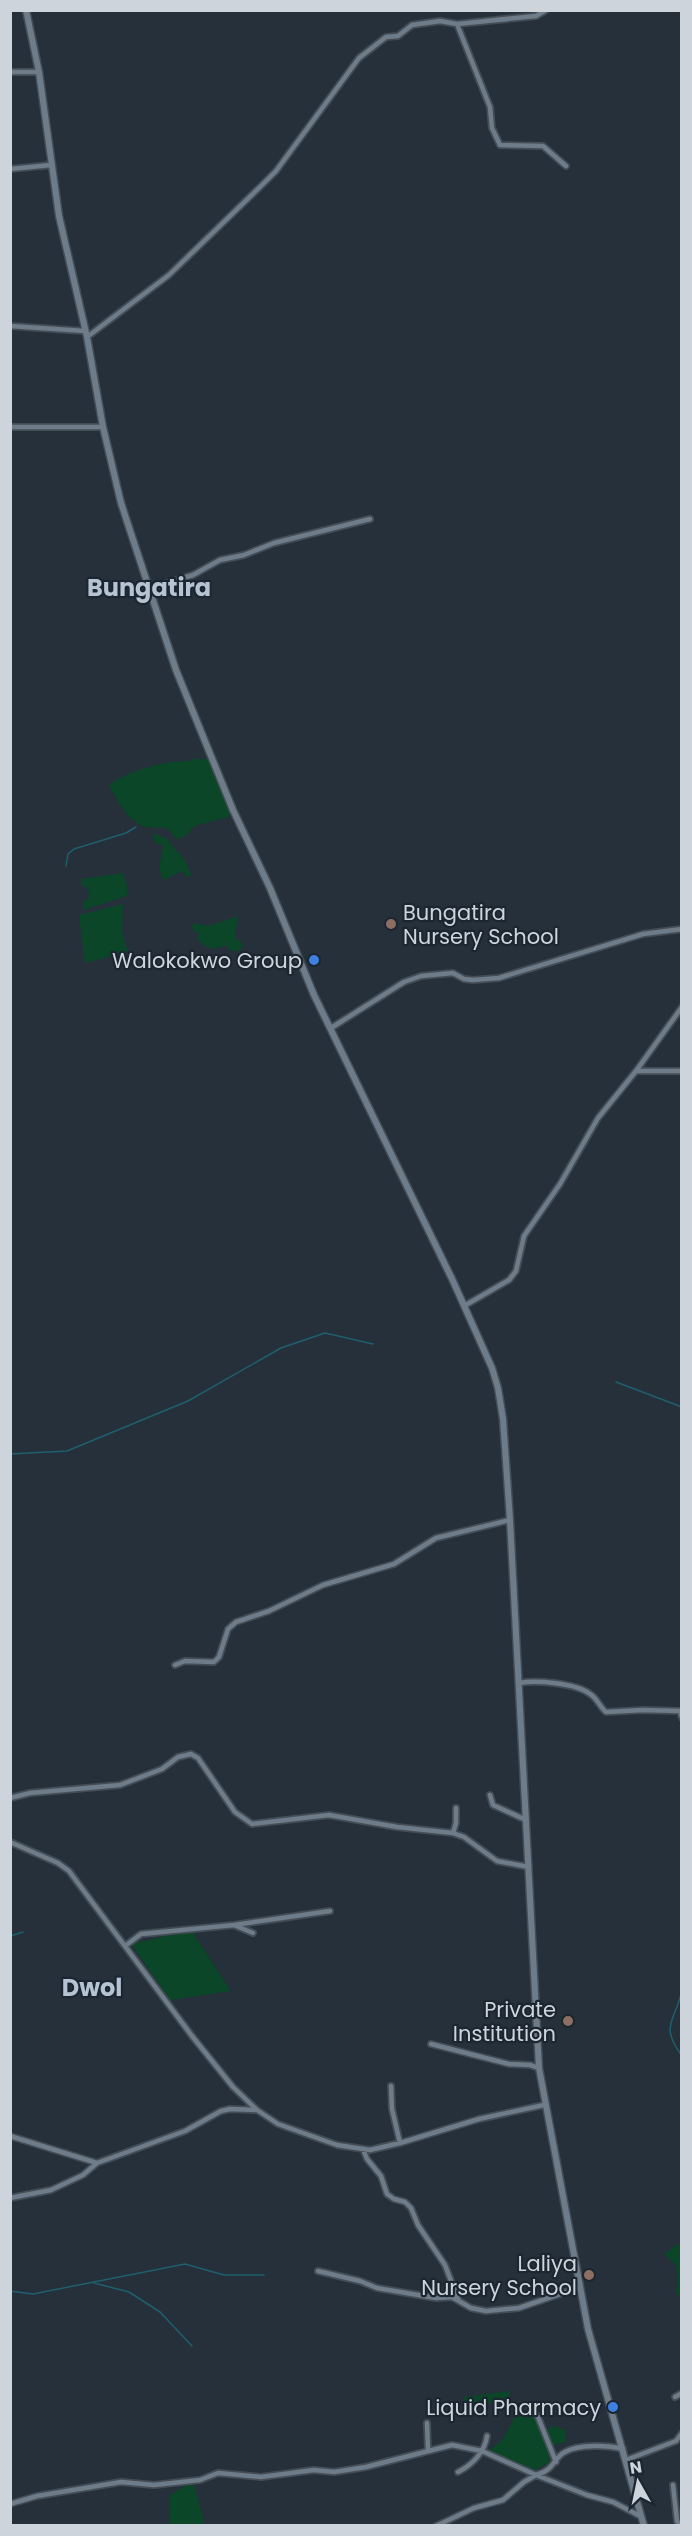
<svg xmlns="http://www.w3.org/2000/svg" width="692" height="2536" font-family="Poppins,sans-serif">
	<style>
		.green { fill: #0a4627 }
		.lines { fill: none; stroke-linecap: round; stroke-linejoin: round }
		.stream { stroke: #1f5f6e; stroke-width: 1.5 }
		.minor-casing { stroke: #434d56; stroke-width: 8 }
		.tertiary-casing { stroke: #434d56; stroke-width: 9 }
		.minor { stroke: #6e7b88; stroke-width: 4.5 }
		.tertiary { stroke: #6e7b88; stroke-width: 6 }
		.education-dot { fill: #8d6e63; stroke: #1b2631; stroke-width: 2 }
		.shop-dot { fill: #3f7fe0; stroke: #1b2631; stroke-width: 2 }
		.labels { text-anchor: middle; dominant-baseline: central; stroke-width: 4.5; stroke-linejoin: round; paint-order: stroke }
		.poi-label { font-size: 21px; fill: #cdd4db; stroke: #1b2631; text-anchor: end }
		.quarter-label { font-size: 24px; font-weight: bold; fill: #b5c3d2; stroke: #1b2631 }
	</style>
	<rect width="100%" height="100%" fill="#25303b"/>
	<path class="green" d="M194 759H209L231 814 228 817 194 826C188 834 186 837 176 839L167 828C160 827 153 828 147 827 129 824 116 799 109 785 127 772 149 766 171 762 179 761 185 763 194 759Z
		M153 833 168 839C177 856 186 854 191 875L187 877 182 871 163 880 159 868 163 845 155 843Z
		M123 873 128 890 127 896 83 910V902L89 897 88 888 81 885V879Z
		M123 904 122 932 128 952 85 963 79 915Z
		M238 916C237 924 235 932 235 939L241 941 243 946 239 951H232L225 945C212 951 207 949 197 939L199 935 192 928 193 923 208 926Z
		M191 1930 231 1991 170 2000 131 1944Z
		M681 2242 682 2293 680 2297 675 2291 678 2285 676 2265 664 2254Z
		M509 2391V2398L464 2410 463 2397Z
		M518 2411 534 2412 542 2431 555 2426 565 2430V2442L553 2445 549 2463 535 2470 489 2451 503 2439Z
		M193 2481 205 2525H170L169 2496Z"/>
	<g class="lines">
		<path class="stream" d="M66 866 68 854 74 849 126 833 136 827
			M616 1382 682 1407
			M10 1454 67 1451 188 1401 281 1348 325 1333 373 1344
			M10 1936 23 1932
			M682 1989C677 2020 658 2024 682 2056
			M681 2095 682 2093
			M94 2283 129 2292 160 2312 192 2346
			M10 2291 33 2294 185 2264 224 2275H264"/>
		<g class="minor-casing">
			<path id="minor" d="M457 24 490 107 492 128 500 145 543 146 566 166
				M10 72H39
				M10 169 51 165
				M10 326 85 331
				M87 337 169 275 262 185 276 171 359 58 386 37 398 36 412 25 440 21 457 24 536 16 546 10
				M10 427H103
				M150 588 193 575 220 560 244 555 274 543 370 519
				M331 1028 404 982 421 976 453 973 464 979 473 980 499 978 643 934 682 929
				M636 1071H682
				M464 1306 509 1280 516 1271 524 1236 560 1184 598 1118 636 1071 682 1007
				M175 1665 185 1661 214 1662 219 1657 228 1629 236 1622 269 1611 323 1585 394 1564 436 1538 510 1520
				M519 1683C536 1680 576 1683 590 1694 597 1698 600 1707 606 1712L643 1710 680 1711 682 1718
				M490 1795 493 1805 526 1820
				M10 1798 30 1793 120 1785 162 1769 178 1757 191 1754 198 1758 235 1812 252 1824 329 1815 397 1827 453 1833 464 1837 497 1861 529 1867
				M453 1833 456 1823V1808
				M10 1842 58 1863 69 1871 192 2036 233 2087 257 2110 278 2124 337 2145 370 2150 400 2143 479 2119 544 2105
				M234 1925 330 1911
				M125 1946 141 1934 234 1925 253 1933
				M431 2044 509 2064 530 2065 539 2068
				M391 2086 392 2109 400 2143
				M10 2136 97 2163
				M363 2149 367 2159 381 2176 387 2194 394 2199 405 2202 411 2208 418 2225 445 2265 458 2299
				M10 2198 51 2190 83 2175 97 2163 185 2131 221 2111 230 2109 257 2110
				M318 2271 360 2281 377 2288 436 2298 452 2297 471 2308 486 2311 519 2308 580 2287
				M675 2397 682 2393
				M530 2407 538 2417 556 2462
				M427 2423 428 2450
				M626 2460 676 2441 682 2433
				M458 2472C472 2465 485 2452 487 2436
				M673 2485 677 2521 680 2526
				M10 2504 37 2496 121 2482 154 2485 200 2480 218 2473 261 2477 314 2470 334 2472 366 2467 452 2445 482 2451 536 2475C556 2469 552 2459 565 2452 579 2444 608 2445 623 2449
				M436 2526 474 2508 503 2500 524 2482 536 2475 587 2495 613 2502 640 2516"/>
		</g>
		<g class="tertiary-casing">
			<path id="tertiary" d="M26 10 39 72 59 216 87 337 103 427 121 503 176 670 233 810 270 888 314 995 453 1281 492 1368 498 1388 503 1419 510 1520 539 2068 588 2329 644 2526"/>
		</g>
		<use href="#minor" class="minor"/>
		<use href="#tertiary" class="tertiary"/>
	</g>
	<g class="education-dot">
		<circle cx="391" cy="924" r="6"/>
		<circle cx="568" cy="2021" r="6"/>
		<circle cx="589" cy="2275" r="6"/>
	</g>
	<g class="shop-dot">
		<circle cx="314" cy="960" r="6"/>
		<circle cx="613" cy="2407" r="6"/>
	</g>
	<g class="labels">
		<g class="poi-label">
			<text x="403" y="912" text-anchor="start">Bungatira<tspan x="403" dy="24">Nursery School</tspan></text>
			<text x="302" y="960">Walokokwo Group</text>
			<text x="556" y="2009">Private<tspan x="556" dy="24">Institution</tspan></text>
			<text x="577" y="2263">Laliya<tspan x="577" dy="24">Nursery School</tspan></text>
			<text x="601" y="2407">Liquid Pharmacy</text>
		</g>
		<g class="quarter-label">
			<text x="149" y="587">Bungatira</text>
			<text x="92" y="1987">Dwol</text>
		</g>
	</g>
	<rect width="692" height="2536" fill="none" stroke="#cdd4db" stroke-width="24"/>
	<g transform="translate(638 2482) rotate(351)" stroke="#1b2631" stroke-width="4.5" paint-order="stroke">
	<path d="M0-4.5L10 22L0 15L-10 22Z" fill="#cdd4db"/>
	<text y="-9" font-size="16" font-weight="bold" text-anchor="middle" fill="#cdd4db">N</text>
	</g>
</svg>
